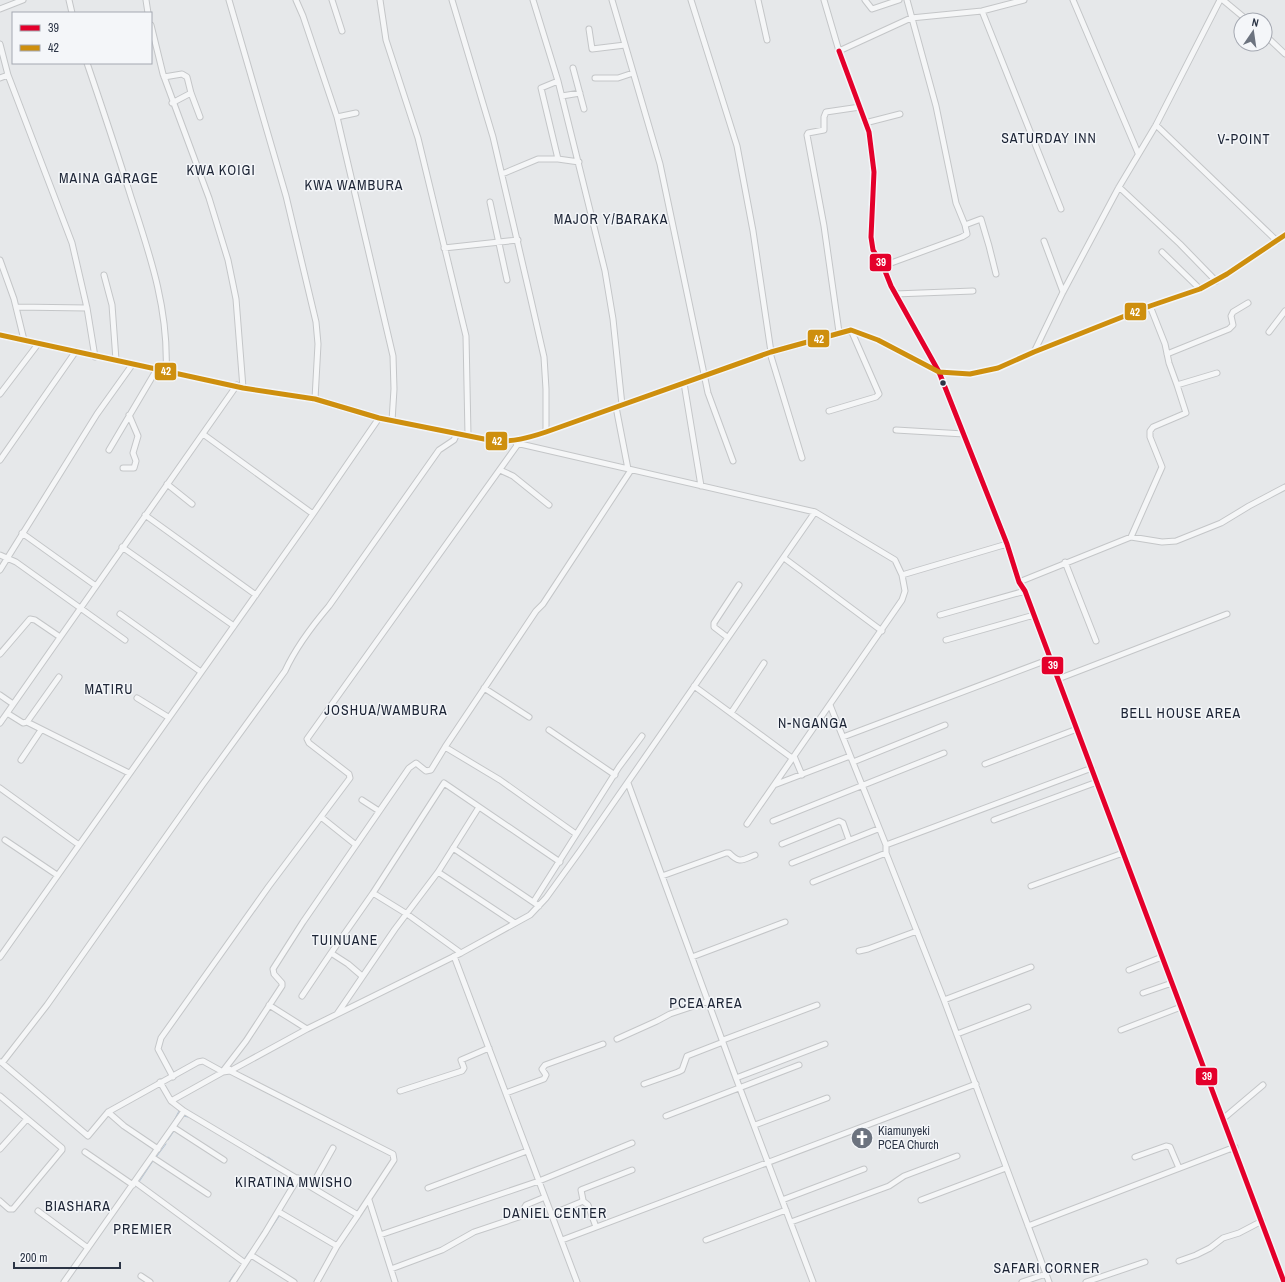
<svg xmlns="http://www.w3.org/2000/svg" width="1285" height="1282" font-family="'Archivo Narrow',sans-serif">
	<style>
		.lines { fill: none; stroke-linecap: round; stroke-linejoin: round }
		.stream { stroke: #b4c4d5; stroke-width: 1 }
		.minor-casing { stroke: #c4c6c8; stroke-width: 7 }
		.minor { stroke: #f5f6f7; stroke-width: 5 }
		.bus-1-casing { stroke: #f4f6f9; stroke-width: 8 }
		.bus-2-casing { stroke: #f4f6f9; stroke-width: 8 }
		.bus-1 { stroke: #e4002b; stroke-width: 5 }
		.bus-2 { stroke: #ce8f0e; stroke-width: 5 }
		.bus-dot { fill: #2b3445; stroke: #f4f6f9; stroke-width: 1.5 }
		.labels { text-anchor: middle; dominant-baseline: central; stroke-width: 3; stroke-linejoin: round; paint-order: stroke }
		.poi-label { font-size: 12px; fill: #2b3445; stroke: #f4f6f9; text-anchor: start }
		.quarter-label { font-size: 14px; letter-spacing: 1px; fill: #1d2536; stroke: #f4f6f9 }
		.line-badge { stroke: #f4f6f9; stroke-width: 1.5 }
		.badge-label { font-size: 11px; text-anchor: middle; font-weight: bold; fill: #fff }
	</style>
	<rect width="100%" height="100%" fill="#e6e8ea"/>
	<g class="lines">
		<path class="stream" d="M172 1124 179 1111
			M176 1126 183 1116 188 1117
			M168 1140 174 1131
			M252 1149 265 1156
			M157 1156 166 1144
			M268 1157 277 1163
			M139 1182 153 1161
			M285 1195 292 1183
			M18 1207 23 1202
			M14 1212 17 1208
			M266 1236 280 1215
			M245 1258 249 1252
			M229 1282 235 1273"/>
		<g class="minor-casing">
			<path id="minor" d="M69 0 72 13
				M146 0 148 13
				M229 0 286 196 316 322 318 344 315 399
				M296 0 303 16 337 117 356 113
				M332 0 342 31
				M380 0 386 40 418 138 466 336 468 435
				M452 0 493 137 531 300 544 357 546 389V432
				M533 0 558 81 605 271 613 319 622 405
				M612 0 660 164 708 393 733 461
				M691 0 737 146 753 231 771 352
				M758 0 767 40
				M824 0 839 51 911 18 982 11 1024 0
				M865 0 872 9 899 0
				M907 0 936 106 956 203 965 225
				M1073 0 1138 153
				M1223 0 1247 20
				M0 9 23 0
				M982 11 1061 209
				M151 25 163 74 209 198 228 260 236 299 243 388
				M589 29 592 49 625 45
				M1265 35 1285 54
				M0 44 8 75
				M839 51 869 132 874 172 871 237 873 250 883 266 891 286 939 372 1007 544 1019 582 1025 591 1284 1282
				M87 63C102 107 117 152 131 197 150 255 169 310 166 372
				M573 68 584 109
				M164 77 182 74 187 77 191 93 200 117
				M0 78 8 75 72 243 87 308 95 357
				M595 78H618L633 73
				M558 81 541 88 558 159 579 162
				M562 96 580 93
				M172 103 191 93
				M337 117 393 356 394 389 392 421
				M865 123 900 114
				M1156 125 1277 241
				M502 174 538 159H558
				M1119 187 1180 244 1216 281
				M490 202 507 280
				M1044 241 1063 292
				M444 248 518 240
				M1162 252 1200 289
				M0 260 14 299 24 340
				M883 266 962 237 967 234 965 225 981 219 989 246 996 274
				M104 275 112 305 116 360
				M895 294 973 291
				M1150 306 1165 344 1169 363 1177 385 1217 373
				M16 307 87 308
				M839 332 824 226 807 135 808 133 824 130V117L826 112 860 107
				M1269 332 1285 311
				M0 335 243 388 315 399 379 418 494 441C513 442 528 438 546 432L771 352 851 330 878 340 939 372 970 374 998 368 1034 352 1150 306 1200 289 1227 274 1285 235
				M1034 352 1063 292 1119 187 1156 125 1220 0
				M770 353 802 458
				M1167 354 1229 329 1233 325 1231 316 1233 312 1248 303
				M684 383 701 486
				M0 394 38 344
				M616 407 628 469
				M829 411 876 397 879 394 851 330
				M896 430 964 434
				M203 434 313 514
				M516 443 815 512 895 560 902 575 905 591 902 600 747 824
				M109 450 157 369
				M0 460 76 351
				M123 468H134L136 461 133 453 138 436 129 415
				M500 470 513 476 549 505
				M167 484 192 504
				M145 515 256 595
				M22 533 96 586
				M1131 537 1162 467 1150 437V431L1153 427 1186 413 1177 385
				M122 547 234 626
				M0 555 16 562 125 640
				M784 558 882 631
				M1065 562 1096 641
				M0 570 97 414 132 365
				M902 575 1007 544
				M1019 582 1131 537 1162 542 1176 541 1221 523 1249 506 1285 487
				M120 614 201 672
				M940 615 1025 591
				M727 637 714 627V623L739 585
				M946 640 1034 615
				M0 654 30 619 35 620 60 637
				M1058 679 1227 614
				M694 686 792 758
				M484 688 529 717
				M0 695 13 704
				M137 698 168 717
				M830 705 886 845V853L944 1000 1049 1282
				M7 713 23 723 27 722 59 677
				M731 713 764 663
				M27 722 129 773
				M0 723 237 385
				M549 730 615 775
				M843 737 1050 659
				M445 747 500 780 576 834
				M794 756 802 775
				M21 760 41 730
				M853 762 945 725
				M985 764 1077 729
				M628 783 736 1078 813 1282
				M774 785 850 756
				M0 788 79 845
				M362 800 379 811
				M321 817 356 845
				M994 820 1097 782
				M773 821 944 753
				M5 840 57 875
				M782 844 839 821 843 823 849 840
				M886 845 1092 768
				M453 848 539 906
				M792 863 878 829
				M438 872 515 923
				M662 876 726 853H729C740 864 742 860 755 855
				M813 882 886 853
				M1031 886 1123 853
				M373 893 444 783 560 862
				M534 901 619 767 642 736
				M859 951 868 949 917 931
				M454 956 577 1282
				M0 957 313 514 379 418
				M692 957 785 922
				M1129 970 1162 957
				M362 976 348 964 331 953 373 893 407 914 461 953
				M1143 993 1172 983
				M302 996 331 953
				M944 1000 1031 967
				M269 1005 307 1029
				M337 1014 395 929 438 872 479 807
				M1121 1030 1181 1007
				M957 1034 1028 1007
				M617 1039 657 1021 670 1014 709 1001
				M723 1040 817 1005
				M1 1062 88 1136 108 1112 198 1062 203 1061 223 1072
				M2 1063 47 1005 203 784 285 671C296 647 312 626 329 606L439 450 454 440 457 433
				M223 1071 246 1041 282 986V983L274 974 273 969 303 922 409 768 416 763 426 771 431 770 445 747 536 611 543 604 631 470
				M173 1077 158 1049 161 1038 269 886 350 778 349 774 309 743 307 739 518 444
				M736 1078 825 1044
				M160 1082 171 1101 184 1111 358 1215 394 1160 393 1154 230 1071 229 1069
				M644 1084 678 1072 682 1070 687 1056 723 1042
				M400 1091 462 1071 464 1068 461 1060 489 1048
				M506 1093 544 1079 546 1075 542 1069 545 1065 603 1044
				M0 1096 62 1148V1150L13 1209H9L0 1201
				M171 1101 223 1072 230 1071 307 1029 461 953 530 915 546 898 580 851 815 512
				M108 1112 124 1126 158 1149
				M666 1116 799 1065
				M1224 1118 1263 1085
				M755 1125 827 1098
				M173 1127 224 1160
				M0 1149 27 1119
				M85 1152 133 1185
				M152 1157 208 1194
				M1135 1157 1166 1146 1170 1147 1179 1168
				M135 1182 245 1263
				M311 1187 333 1148
				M428 1188 527 1151
				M369 1200 395 1282
				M782 1200 864 1169
				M921 1200 1006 1168
				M583 1201 588 1205 596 1227
				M38 1211 88 1248
				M279 1212 337 1246
				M552 1214 581 1202 583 1200 581 1190 583 1189 632 1170
				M791 1222 889 1186 904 1176 957 1156
				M1028 1226 1235 1147
				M380 1235 539 1181 632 1143
				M562 1240 976 1084
				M706 1240 786 1210
				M251 1255 294 1282
				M1179 1261 1196 1255 1210 1248 1223 1238 1239 1233 1262 1221
				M391 1269 442 1250 474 1232 519 1217 526 1205 545 1197
				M141 1276 150 1282
				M64 1282 184 1111
				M233 1282 265 1233 298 1178
				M317 1282 337 1246 358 1215
				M1022 1282 1046 1274
				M1086 1282 1145 1262"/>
		</g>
		<use href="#minor" class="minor"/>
		<g class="bus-1-casing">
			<path id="bus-1" d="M839 51 869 132 874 172 871 237 873 250 883 266 891 286 939 372 1007 544 1019 582 1025 591 1284 1282"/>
		</g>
		<g class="bus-2-casing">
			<path id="bus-2" d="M0 335 243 388 315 399 379 418 494 441C513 442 528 438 546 432L771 352 851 330 878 340 939 372 970 374 998 368 1034 352 1150 306 1200 289 1227 274 1285 235"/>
		</g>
		<use href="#bus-1" class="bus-1"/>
		<use href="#bus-2" class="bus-2"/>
	</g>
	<defs>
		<g id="church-disc" transform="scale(1.15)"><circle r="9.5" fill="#6c737f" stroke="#f4f6f9"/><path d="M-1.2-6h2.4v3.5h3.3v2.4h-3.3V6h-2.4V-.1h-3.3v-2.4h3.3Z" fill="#fff"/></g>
	</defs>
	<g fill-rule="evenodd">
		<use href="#church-disc" x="862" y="1138"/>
	</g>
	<circle class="bus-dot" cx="943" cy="383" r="3.5"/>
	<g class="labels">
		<g class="poi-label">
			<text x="878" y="1131">Kiamunyeki<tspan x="878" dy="14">PCEA Church</tspan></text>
		</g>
		<g class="quarter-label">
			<text x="1049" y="138">SATURDAY INN</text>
			<text x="1244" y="139">V-POINT</text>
			<text x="221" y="170">KWA KOIGI</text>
			<text x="109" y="178">MAINA GARAGE</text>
			<text x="354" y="185">KWA WAMBURA</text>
			<text x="611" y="219">MAJOR Y/BARAKA</text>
			<text x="109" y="689">MATIRU</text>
			<text x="386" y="710">JOSHUA/WAMBURA</text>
			<text x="1181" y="713">BELL HOUSE AREA</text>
			<text x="813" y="723">N-NGANGA</text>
			<text x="345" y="940">TUINUANE</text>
			<text x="706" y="1003">PCEA AREA</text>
			<text x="294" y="1182">KIRATINA MWISHO</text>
			<text x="78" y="1206">BIASHARA</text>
			<text x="555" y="1213">DANIEL CENTER</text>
			<text x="143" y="1229">PREMIER</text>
			<text x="1047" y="1268">SAFARI CORNER</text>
		</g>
	</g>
	<g class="line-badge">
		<rect x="869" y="253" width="23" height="19" rx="4" fill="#e4002b"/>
		<rect x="1124" y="302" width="23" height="19" rx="4" fill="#ce8f0e"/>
		<rect x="807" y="329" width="23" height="19" rx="4" fill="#ce8f0e"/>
		<rect x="154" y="362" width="23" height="19" rx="4" fill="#ce8f0e"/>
		<rect x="485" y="431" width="23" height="20" rx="4" fill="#ce8f0e"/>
		<rect x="1041" y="656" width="23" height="19" rx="4" fill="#e4002b"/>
		<rect x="1195" y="1067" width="23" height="19" rx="4" fill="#e4002b"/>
	</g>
	<g class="badge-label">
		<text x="881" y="266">39</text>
		<text x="1135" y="316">42</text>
		<text x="819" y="343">42</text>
		<text x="166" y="375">42</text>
		<text x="497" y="445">42</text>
		<text x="1053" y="669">39</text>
		<text x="1207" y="1080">39</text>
	</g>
	<rect x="12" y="12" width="140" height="52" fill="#f4f6f9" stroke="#a4a8b1"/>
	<rect x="20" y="25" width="20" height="6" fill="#e4002b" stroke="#a4a8b1"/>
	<text x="48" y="32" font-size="12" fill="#2b3445">39</text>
	<rect x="20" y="45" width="20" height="6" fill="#ce8f0e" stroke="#a4a8b1"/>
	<text x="48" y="52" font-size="12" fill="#2b3445">42</text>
	<g transform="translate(1253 32) rotate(13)"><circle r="19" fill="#f4f6f9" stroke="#a4a8b1"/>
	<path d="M0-3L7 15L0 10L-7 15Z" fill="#6c737f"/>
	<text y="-6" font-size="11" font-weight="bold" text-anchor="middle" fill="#2b3445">N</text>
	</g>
	<path d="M14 1262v6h106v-6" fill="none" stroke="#2b3445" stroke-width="2"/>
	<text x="20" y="1262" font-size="12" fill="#2b3445" stroke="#f4f6f9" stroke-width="3" paint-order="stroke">200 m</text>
</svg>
